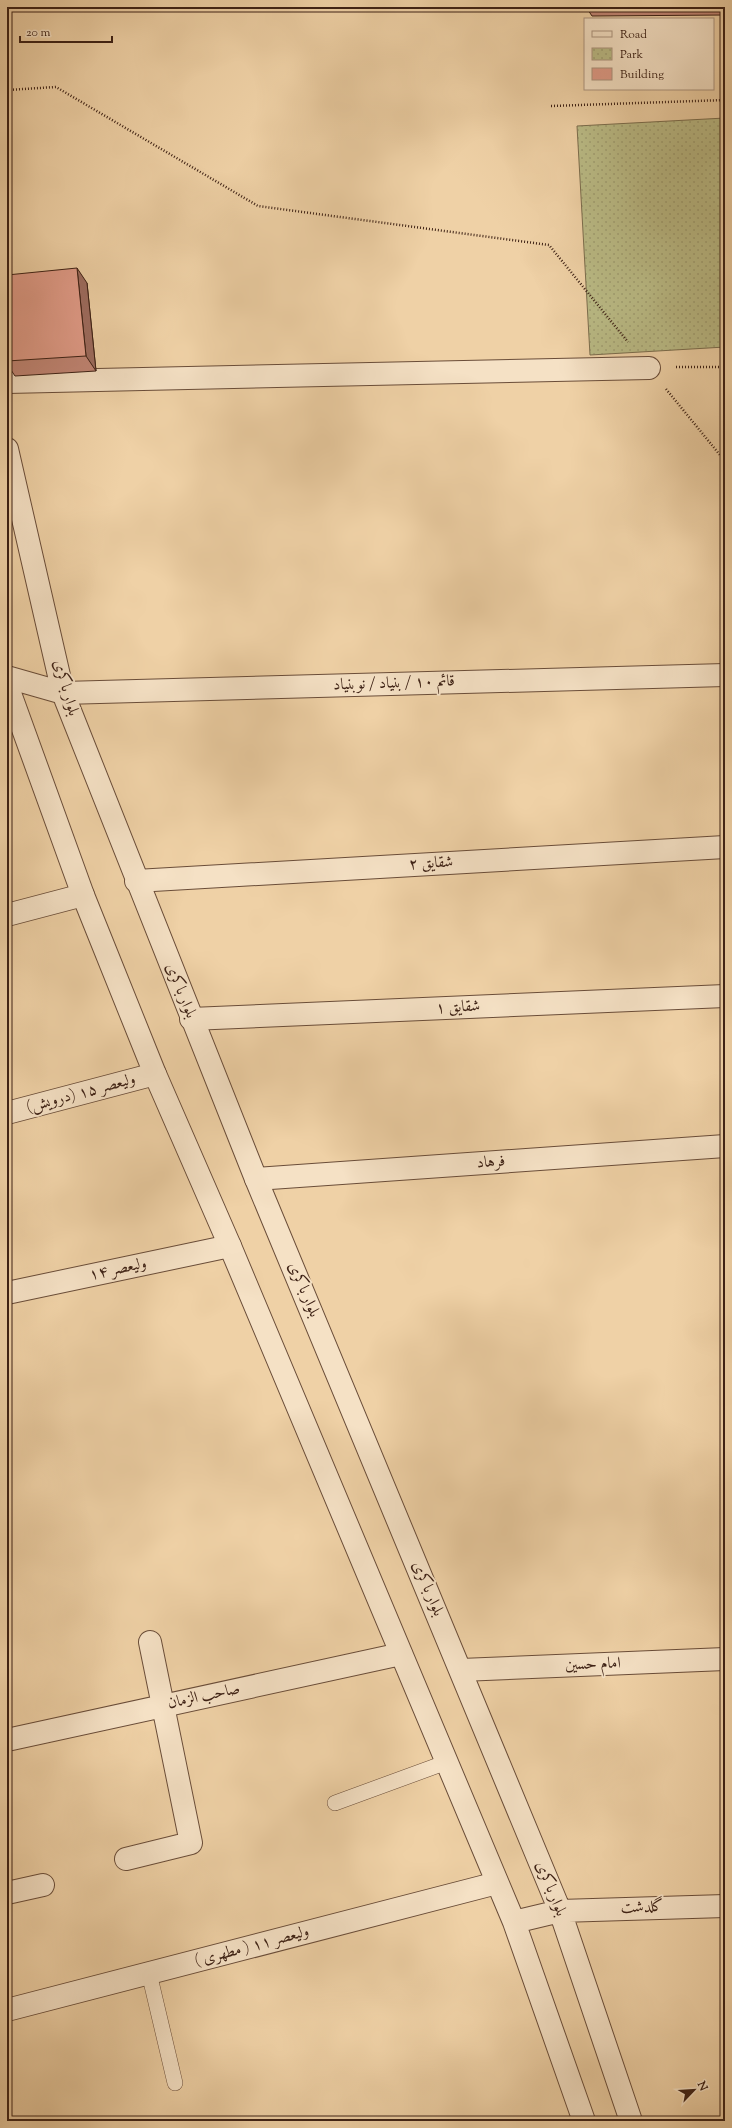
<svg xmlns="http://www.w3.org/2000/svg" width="732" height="2128" font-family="'Sorts Mill Goudy',Amiri,serif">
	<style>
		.park { fill: url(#park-dots); stroke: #7c6e4e }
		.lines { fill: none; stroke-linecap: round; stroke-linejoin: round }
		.service-casing { stroke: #6a4d39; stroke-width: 16 }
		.minor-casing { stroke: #6a4d39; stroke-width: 24 }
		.tertiary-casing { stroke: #6a4d39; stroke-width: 24 }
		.path { stroke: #3d2115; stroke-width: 2.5; stroke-dasharray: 1 2; stroke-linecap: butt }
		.service { stroke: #f5e1c5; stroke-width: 15 }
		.minor { stroke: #f5e1c5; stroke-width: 22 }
		.tertiary { stroke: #f5e1c5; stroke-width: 22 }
		.wall { fill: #c28676; stroke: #3d2115 }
		.shaded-wall { fill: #9e6d60; stroke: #3d2115 }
		.building { fill: #e19c89; stroke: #3d2115 }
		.labels { text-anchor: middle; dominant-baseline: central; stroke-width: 3.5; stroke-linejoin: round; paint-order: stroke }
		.street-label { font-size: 16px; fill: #3d2115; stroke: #f5e1c5 }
	</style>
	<defs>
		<pattern id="park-dots" width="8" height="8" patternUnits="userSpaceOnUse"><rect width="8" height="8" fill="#babb86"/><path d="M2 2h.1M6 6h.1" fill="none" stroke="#a1a073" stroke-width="1.8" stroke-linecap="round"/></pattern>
	</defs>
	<rect width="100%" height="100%" fill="#efd1a6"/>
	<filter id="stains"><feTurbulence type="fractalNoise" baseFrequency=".005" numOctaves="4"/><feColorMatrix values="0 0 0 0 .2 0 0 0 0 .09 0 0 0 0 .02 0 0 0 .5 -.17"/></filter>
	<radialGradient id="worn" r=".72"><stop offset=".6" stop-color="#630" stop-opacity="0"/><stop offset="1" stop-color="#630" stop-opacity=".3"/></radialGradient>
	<path class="park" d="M725 118V347L590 355 577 126Z"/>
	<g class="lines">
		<g class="service-casing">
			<path id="service" d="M335 1803 447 1762
				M149 1973 175 2083"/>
		</g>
		<g class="minor-casing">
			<path id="minor" d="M7 382 649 368
				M63 693 725 675
				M136 881 725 847
				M7 915 83 895
				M191 1019 725 996
				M7 1113 155 1074
				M256 1179 725 1146
				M7 1293 230 1246
				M461 1670 725 1659
				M7 1740 401 1654
				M126 1859 191 1843 150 1642
				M7 1893 43 1885
				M7 2010 497 1883"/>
		</g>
		<g class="tertiary-casing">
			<path id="tertiary" d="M7 449 63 693 256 1179 560 1911 631 2121
				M7 677 63 693
				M7 685 83 895 155 1074 230 1246 514 1922 584 2121
				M514 1922 560 1911 725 1906"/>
		</g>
		<path class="path" d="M7 90 56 87 258 206 549 245 628 342
			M551 106 725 100
			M676 367H725
			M666 389 720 455 725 456"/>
		<use href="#service" class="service"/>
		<use href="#minor" class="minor"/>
		<use href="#tertiary" class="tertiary"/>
	</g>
	<path class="wall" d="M586 7H725V15L592 16Z
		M87 283 96 371 15 376 7 364V361Z"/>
	<path class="shaded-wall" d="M77 268 87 283 96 371 86 356Z"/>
	<path class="building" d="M77 268 86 356 7 361V275Z"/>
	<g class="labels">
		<g class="street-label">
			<text transform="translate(394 684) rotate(-2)">قائم ۱۰ / بنیاد / نوبنیاد</text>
			<text transform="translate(65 688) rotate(74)">بلوار باکری</text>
			<text transform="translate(431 864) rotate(-3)">شقایق ۲</text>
			<text transform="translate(180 991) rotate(68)">بلوار باکری</text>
			<text transform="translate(458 1008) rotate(-3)">شقایق ۱</text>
			<text transform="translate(81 1094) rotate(-15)">ولیعصر ۱۵ (درویش)</text>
			<text transform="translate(491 1163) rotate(-4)">فرهاد</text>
			<text transform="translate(118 1270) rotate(-12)">ولیعصر ۱۴</text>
			<text transform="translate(303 1290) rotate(67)">بلوار باکری</text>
			<text transform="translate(427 1589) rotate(67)">بلوار باکری</text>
			<text transform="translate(593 1665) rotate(-2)">امام حسین</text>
			<text transform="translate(204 1697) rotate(-12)">صاحب الزمان</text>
			<text transform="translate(550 1889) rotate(68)">بلوار باکری</text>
			<text transform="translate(642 1908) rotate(-2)">گلدشت</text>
			<text transform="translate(252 1947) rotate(-15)">ولیعصر ۱۱ ( مطهری )</text>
		</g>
	</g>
	<rect width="732" height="2128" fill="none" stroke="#efd1a6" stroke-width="24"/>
	<rect x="8" y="8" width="716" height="2112" fill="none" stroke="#3d2115" stroke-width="2"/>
	<rect x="12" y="12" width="708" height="2104" fill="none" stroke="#3d2115"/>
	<rect x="584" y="18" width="130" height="72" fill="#f5e1c5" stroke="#ab947f"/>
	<rect x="592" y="31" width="20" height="6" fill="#f5e1c5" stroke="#ab947f"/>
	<text x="620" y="38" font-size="12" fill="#3d2115">Road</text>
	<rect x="592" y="48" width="20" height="12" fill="url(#park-dots)" stroke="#ab947f"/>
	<text x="620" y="58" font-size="12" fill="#3d2115">Park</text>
	<rect x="592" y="68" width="20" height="12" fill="#e19c89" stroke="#ab947f"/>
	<text x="620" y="78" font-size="12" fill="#3d2115">Building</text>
	<g transform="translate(694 2090) rotate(65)" stroke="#f5e1c5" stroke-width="3" paint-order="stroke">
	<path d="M0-3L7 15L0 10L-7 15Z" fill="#3d2115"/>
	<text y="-6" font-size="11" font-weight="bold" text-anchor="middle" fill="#3d2115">N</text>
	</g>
	<path d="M20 36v6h92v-6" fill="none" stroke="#3d2115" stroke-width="2"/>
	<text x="26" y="36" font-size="12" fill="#3d2115" stroke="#f5e1c5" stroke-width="3" paint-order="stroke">20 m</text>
	<rect width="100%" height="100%" filter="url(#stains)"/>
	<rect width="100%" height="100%" fill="url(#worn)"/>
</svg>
